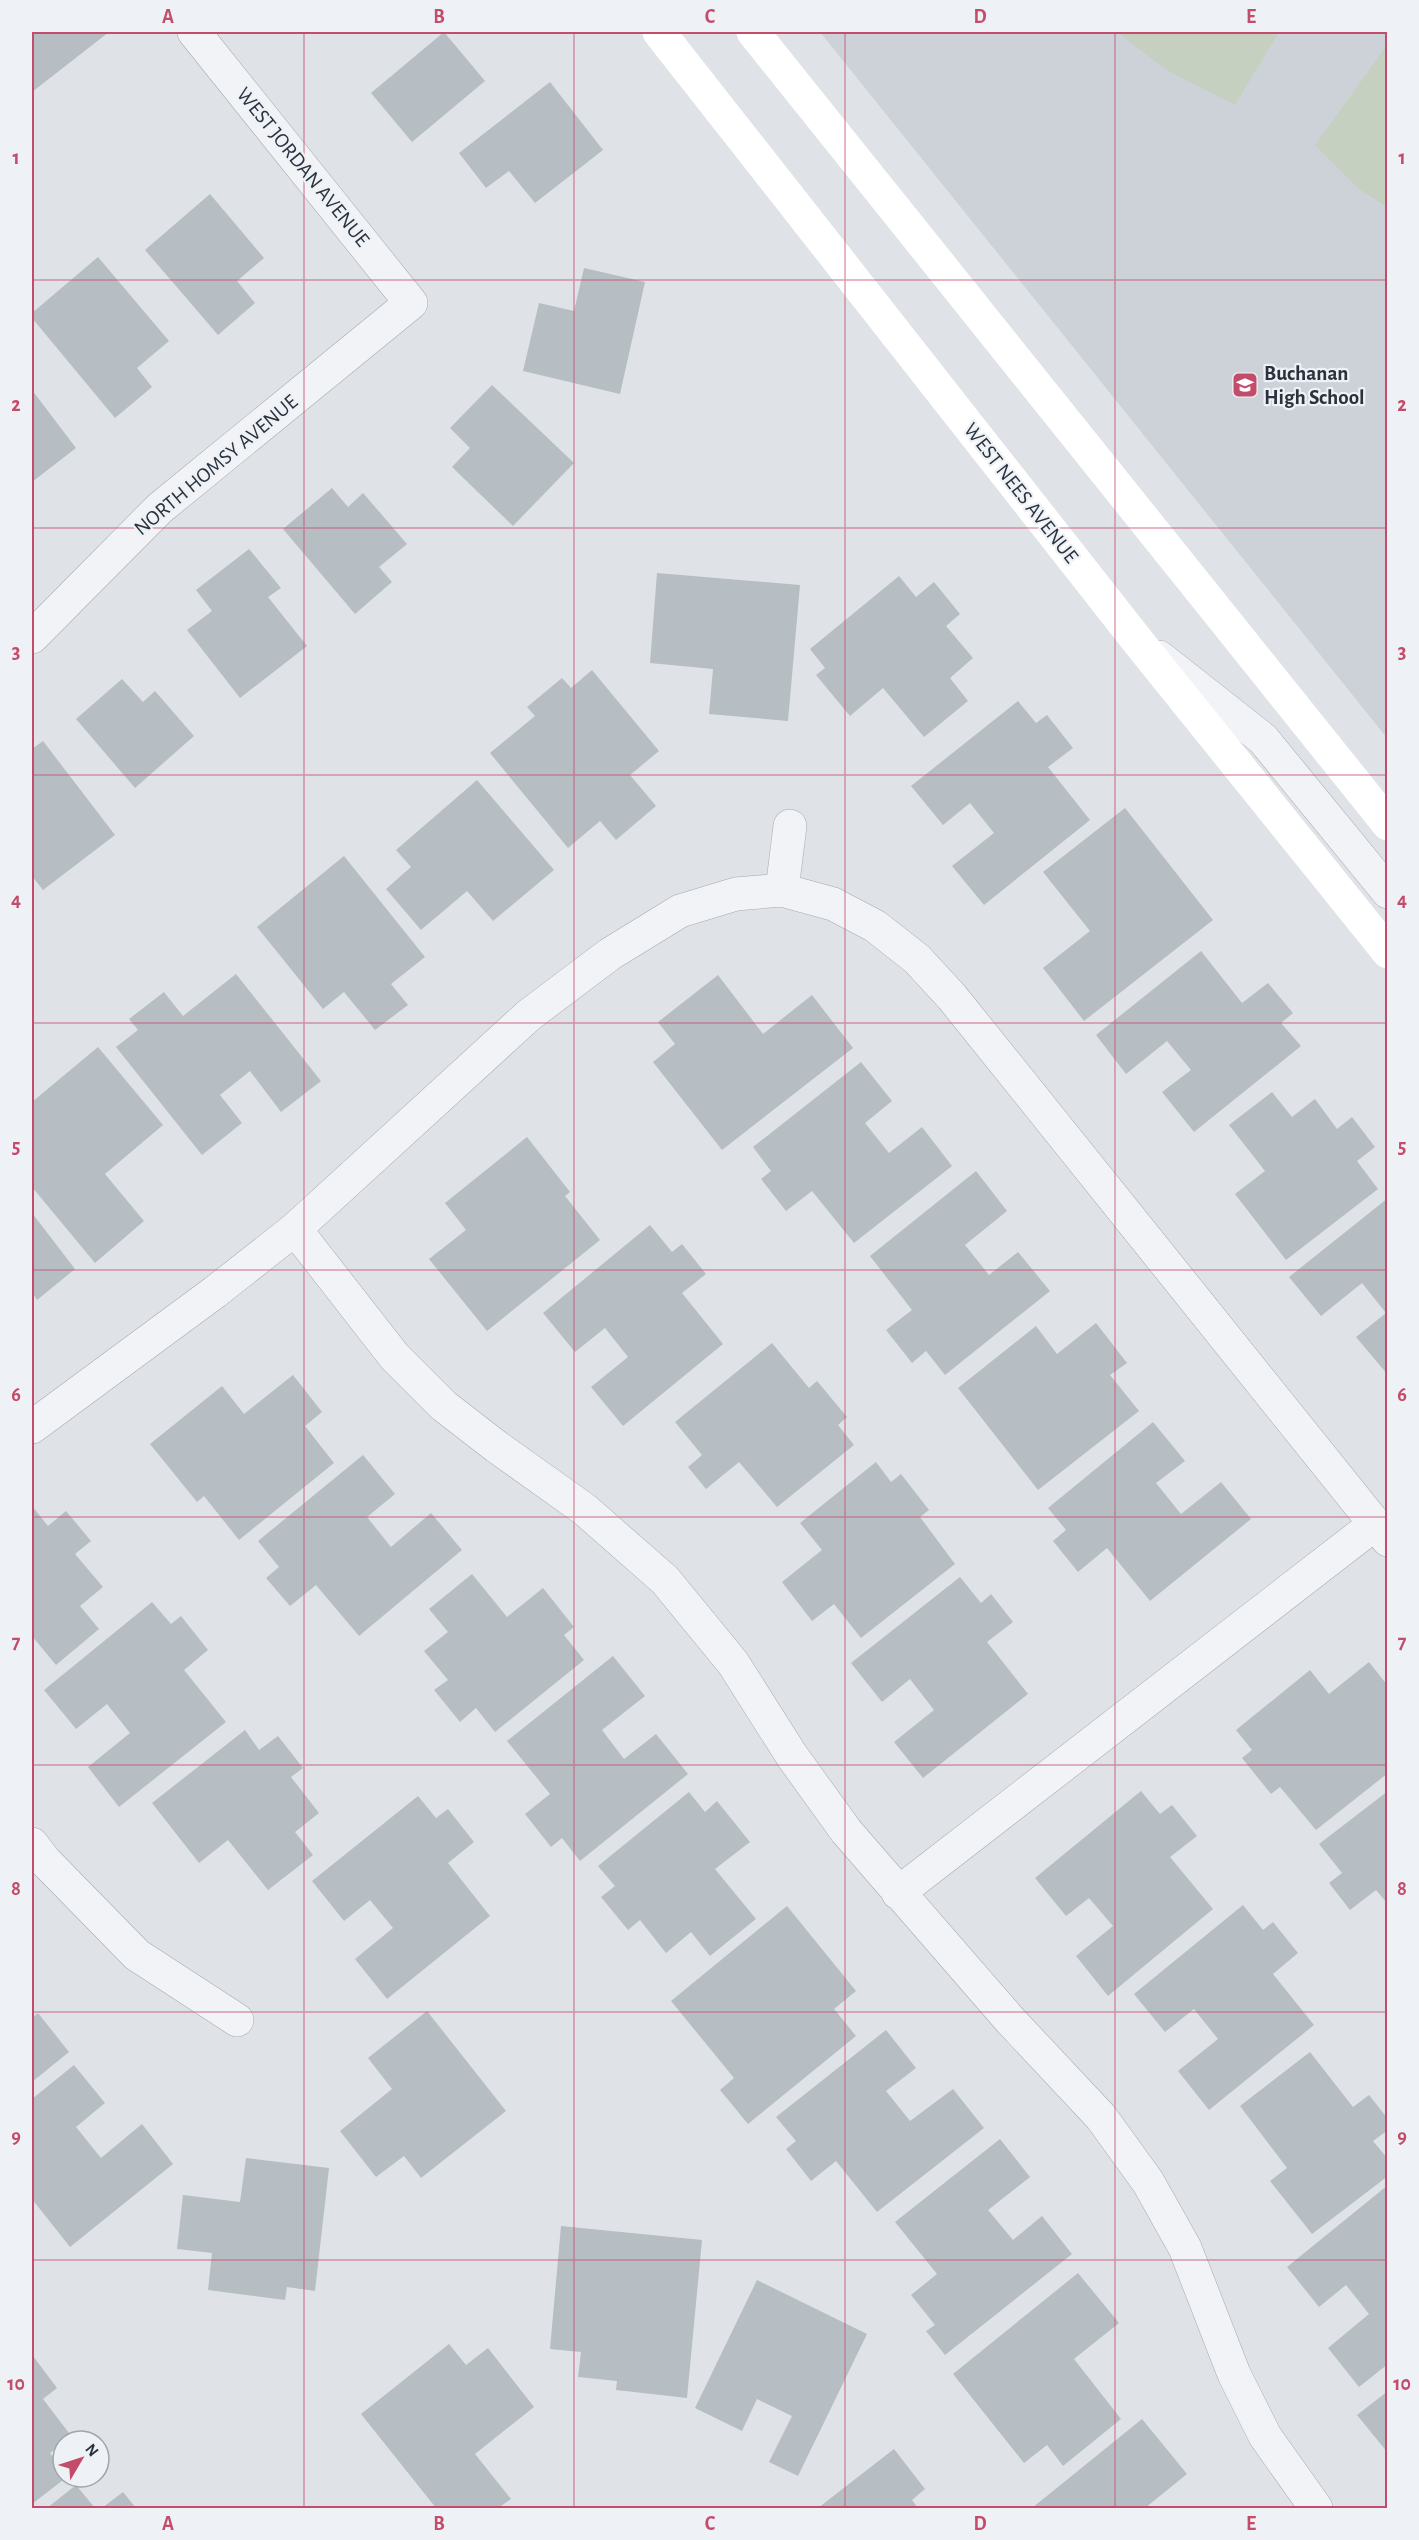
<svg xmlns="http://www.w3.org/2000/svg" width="1419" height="2540" font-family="'Alegreya Sans',sans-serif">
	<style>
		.built { fill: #cdd2d9 }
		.green { fill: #c6d0c0 }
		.building { fill: #b6bdc3 }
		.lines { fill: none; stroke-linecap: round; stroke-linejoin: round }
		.minor-casing { stroke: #a5aab1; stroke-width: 34 }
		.tertiary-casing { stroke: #a5aab1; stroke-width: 34 }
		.minor { stroke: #f1f3f6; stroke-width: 33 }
		.tertiary { stroke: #f1f3f6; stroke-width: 33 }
		.secondary { stroke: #fff; stroke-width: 33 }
		.grid { fill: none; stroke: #c44c6b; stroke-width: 1.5; stroke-opacity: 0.55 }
		.labels { text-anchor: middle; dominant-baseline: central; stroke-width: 4.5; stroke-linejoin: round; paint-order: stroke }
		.street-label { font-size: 21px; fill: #29323d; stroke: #eef1f5 }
		.poi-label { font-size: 21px; font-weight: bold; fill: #29323d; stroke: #eef1f5; text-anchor: start }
		.neatline { fill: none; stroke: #c44c6b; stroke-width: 2 }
		.grid-label { font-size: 20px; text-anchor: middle; font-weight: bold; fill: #c44c6b }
	</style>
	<rect width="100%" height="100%" fill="#dfe3e7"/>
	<path class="built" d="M820 32H1387V738Z"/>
	<path class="green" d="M1117 32H1279L1235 105 1166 70Z
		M1387 45V207L1359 189 1315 145Z"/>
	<path class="building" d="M32 32H109L32 92Z
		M444 32 485 81 412 142 371 93Z
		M550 82 603 150 535 203 509 171 486 188 459 153Z
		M210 194 264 258 237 281 255 303 218 335 145 250Z
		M98 257 169 341 137 368 152 387 115 418 32 318V313Z
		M584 268 645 282 620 394 523 371 539 303 574 311Z
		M492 385 574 463 513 526 452 467 470 448 450 428Z
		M32 390 76 448 32 482Z
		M332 488 348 507 363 493 407 544 379 567 392 582 355 614 283 529Z
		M249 549 281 588 268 597 307 646 240 698 187 630 212 611 196 590Z
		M657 573 800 585 788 721 709 714 713 669 650 663Z
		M899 576 916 597 934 582 960 614 946 626 973 658 950 678 968 701 924 737 883 688 850 716 816 675 825 668 810 649Z
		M592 670 659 751 630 775 656 806 616 840 600 821 568 848 490 753 535 716 527 707 562 678 571 688Z
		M122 679 143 702 155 691 194 736 135 788 76 719Z
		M1018 701 1036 723 1047 715 1073 748 1048 767 1090 820 984 905 952 866 994 833 970 803 943 825 911 786Z
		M43 741 115 835 43 890 32 876V749Z
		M477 780 554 870 493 921 467 891 421 930 386 889 411 867 396 850Z
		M1125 808 1213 920 1084 1021 1043 968 1090 931 1043 872Z
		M344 856 425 957 391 984 408 1005 375 1030 344 992 323 1009 257 927Z
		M1201 951 1242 1003 1268 983 1293 1013 1281 1023 1301 1046 1194 1132 1162 1092 1191 1070 1167 1041 1126 1074 1096 1035Z
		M236 974 321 1081 281 1112 250 1071 220 1095 242 1123 202 1155 116 1047 138 1030 129 1019 164 992 183 1016Z
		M718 975 763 1034 812 995 853 1048 722 1150 653 1062 675 1044 658 1022Z
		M98 1047 163 1125 105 1174 144 1221 95 1263 32 1187V1102Z
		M861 1062 892 1101 865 1123 889 1153 922 1127 952 1166 854 1243 812 1191 786 1211 761 1179 771 1171 753 1147Z
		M1272 1092 1292 1117 1315 1099 1337 1129 1352 1117 1375 1147 1357 1161 1378 1189 1286 1260 1235 1194 1265 1171 1229 1125Z
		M527 1137 570 1192 565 1196 600 1240 487 1331 429 1259 466 1230 445 1203Z
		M976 1171 1007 1211 965 1245 989 1275 1018 1252 1050 1291 945 1375 926 1351 912 1363 886 1330 912 1310 870 1256Z
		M1388 1198V1375L1356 1337 1386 1313 1362 1283 1321 1316 1289 1277Z
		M32 1213 75 1269 37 1300 32 1292Z
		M650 1225 672 1252 682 1244 706 1274 682 1293 723 1344 623 1426 591 1387 628 1357 605 1328 575 1352 543 1313Z
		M1096 1323 1127 1363 1110 1375 1139 1411 1038 1490 958 1388 1036 1326 1057 1354Z
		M772 1343 809 1388 817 1381 847 1417 838 1425 854 1445 777 1507 739 1462 706 1489 688 1467 702 1455 675 1422Z
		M293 1375 322 1412 305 1426 334 1463 239 1540 204 1496 197 1502 150 1444 222 1386 244 1414Z
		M1153 1422 1185 1461 1156 1483 1181 1514 1221 1482 1251 1519 1150 1601 1107 1548 1078 1572 1053 1541 1066 1530 1048 1508Z
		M363 1455 395 1494 367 1517 391 1547 431 1513 462 1550 359 1636 316 1585 290 1606 266 1578 279 1567 258 1541Z
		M876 1462 891 1482 901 1474 929 1510 920 1517 955 1564 861 1638 834 1604 812 1621 782 1582 822 1550 800 1523Z
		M32 1506 48 1526 66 1511 91 1541 75 1554 103 1587 80 1606 99 1629 56 1665 32 1636Z
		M472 1574 507 1617 543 1588 574 1627 564 1635 584 1660 495 1732 476 1708 460 1722 434 1690 448 1680 424 1651 448 1632 429 1609Z
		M960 1577 981 1603 991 1594 1013 1622 987 1642 1028 1694 923 1778 894 1742 934 1710 910 1679 882 1702 851 1663Z
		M152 1602 171 1624 181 1616 208 1650 184 1670 226 1722 119 1807 88 1767 130 1733 107 1704 76 1729 44 1690Z
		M613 1656 645 1696 602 1730 624 1759 656 1734 688 1774 580 1861 562 1838 551 1847 525 1814 550 1794 507 1741Z
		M1369 1662 1388 1686V1718L1385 1719 1388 1722V1773L1316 1830 1280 1787 1271 1794 1242 1758 1252 1750 1236 1730 1310 1670 1329 1694Z
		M245 1730 259 1750 278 1736 303 1768 291 1777 319 1813 295 1832 313 1855 268 1890 228 1840 199 1863 152 1803Z
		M1141 1791 1160 1814 1172 1805 1197 1836 1170 1857 1213 1909 1108 1996 1076 1956 1113 1926 1089 1898 1066 1916 1035 1878Z
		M1388 1791V1904L1376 1890 1350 1910 1329 1883 1342 1873 1319 1844Z
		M689 1792 705 1812 717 1801 750 1842 715 1869 756 1919 710 1956 691 1932 666 1953 640 1920 628 1930 601 1897 615 1886 598 1866Z
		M418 1796 436 1818 448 1809 474 1842 448 1863 490 1916 387 1999 355 1959 393 1928 370 1900 344 1921 312 1881Z
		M1243 1905 1263 1930 1273 1922 1298 1953 1273 1974 1314 2025 1209 2110 1178 2071 1218 2039 1194 2009 1165 2032 1134 1994Z
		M787 1906 856 1991 834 2009 856 2036 748 2124 720 2090 734 2078 671 2001Z
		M427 2011 506 2111 421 2178 404 2156 376 2177 340 2131 392 2089 368 2058Z
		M38 2013 69 2052 32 2082V2018Z
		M886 2030 916 2068 886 2091 910 2121 953 2089 984 2128 877 2212 836 2161 811 2181 786 2149 796 2141 776 2117Z
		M1310 2052 1353 2107 1369 2095 1388 2119V2130L1373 2141 1388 2159V2176L1312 2234 1270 2181 1287 2168 1240 2106Z
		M74 2065 105 2103 76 2127 101 2158 142 2124 173 2164 70 2247 32 2199V2099Z
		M1000 2139 1030 2177 988 2210 1013 2240 1042 2216 1072 2254 945 2355 926 2331 935 2325 911 2295 937 2274 895 2222Z
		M246 2158 329 2168 315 2291 287 2287 285 2300 208 2290 212 2253 177 2249 183 2195 240 2202Z
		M1388 2185V2364L1359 2387 1328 2348 1369 2314 1346 2285 1319 2307 1287 2267Z
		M561 2226 702 2240 687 2398 616 2390 617 2381 578 2377 581 2352 550 2349Z
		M1078 2273 1119 2323 1074 2359 1121 2419 1063 2466 1047 2445 1024 2463 953 2374Z
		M757 2280 867 2334 798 2476 769 2462 792 2416 757 2399 742 2431 695 2408Z
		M449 2344 466 2365 488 2348 534 2407 475 2454 511 2499 498 2508H436L361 2414Z
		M33 2356 57 2388 43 2399 72 2437 50 2453 63 2471V2477H67L32 2504Z
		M1388 2391V2453L1357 2415Z
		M1142 2419 1187 2474 1145 2508H1032Z
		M894 2449 925 2489 912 2500 918 2508H818Z
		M76 2485 95 2508H47Z
		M123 2492 136 2508H102Z"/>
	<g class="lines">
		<g class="minor-casing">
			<path id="minor" d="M32 637 160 508 411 303 194 32
				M782 890 790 826
				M295 1229 394 1356 444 1406 497 1447 584 1509 665 1580 733 1663 792 1756 846 1831 1010 2020 1101 2117 1148 2182 1185 2248 1234 2374 1265 2436 1316 2508
				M32 1427 215 1292 295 1229 529 1015 610 954 680 911 736 894 782 890 833 904 875 926 917 959 952 997 1388 1540
				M32 1844 45 1861 137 1955 237 2020
				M898 1893 1375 1524"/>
		</g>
		<g class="tertiary-casing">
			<path id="tertiary" d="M1159 657 1263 739 1388 892"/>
		</g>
		<use href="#minor" class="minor"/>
		<use href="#tertiary" class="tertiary"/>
		<path class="secondary" d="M659 32 1136 639 1388 952
			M753 32 1388 824"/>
	</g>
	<path class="grid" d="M304 32V2508M574 32V2508M845 32V2508M1115 32V2508M32 280H1388M32 528H1388M32 775H1388M32 1023H1388M32 1270H1388M32 1517H1388M32 1765H1388M32 2012H1388M32 2260H1388"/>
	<defs>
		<g id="school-square" transform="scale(1.35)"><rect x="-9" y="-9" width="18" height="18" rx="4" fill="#c44c6b" stroke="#eef1f5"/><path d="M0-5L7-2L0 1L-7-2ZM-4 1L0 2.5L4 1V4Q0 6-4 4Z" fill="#fff"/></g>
	</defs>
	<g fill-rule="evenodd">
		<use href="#school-square" x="1245" y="385"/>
	</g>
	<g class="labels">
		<g class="street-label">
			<text transform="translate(303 167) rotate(51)">WEST JORDAN AVENUE</text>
			<text transform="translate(216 465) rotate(-40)">NORTH HOMSY AVENUE</text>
			<text transform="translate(1021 493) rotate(52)">WEST NEES AVENUE</text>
		</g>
		<g class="poi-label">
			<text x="1264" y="373">Buchanan<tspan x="1264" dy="24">High School</tspan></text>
		</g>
	</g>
	<rect width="1419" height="2540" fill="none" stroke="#eef1f5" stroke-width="66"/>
	<g transform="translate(81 2459) rotate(51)"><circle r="28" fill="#eef1f5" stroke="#9fa5ab" stroke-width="1.5"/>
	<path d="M0-4.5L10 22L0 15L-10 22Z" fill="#c44c6b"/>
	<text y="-9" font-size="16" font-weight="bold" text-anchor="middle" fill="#29323d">N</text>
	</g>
	<rect x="33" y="33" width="1353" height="2474" class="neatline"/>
	<g class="grid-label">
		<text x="168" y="23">A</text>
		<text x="439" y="23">B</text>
		<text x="710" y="23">C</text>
		<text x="980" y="23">D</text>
		<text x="1251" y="23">E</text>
		<text x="16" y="164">1</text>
		<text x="1402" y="164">1</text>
		<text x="16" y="411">2</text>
		<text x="1402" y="411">2</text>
		<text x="16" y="658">3</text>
		<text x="1402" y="658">3</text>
		<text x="16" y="906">4</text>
		<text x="1402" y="906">4</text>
		<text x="16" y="1153">5</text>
		<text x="1402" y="1153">5</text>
		<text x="16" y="1401">6</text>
		<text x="1402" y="1401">6</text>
		<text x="16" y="1648">7</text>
		<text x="1402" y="1648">7</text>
		<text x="16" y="1895">8</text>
		<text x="1402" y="1895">8</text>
		<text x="16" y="2143">9</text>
		<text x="1402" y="2143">9</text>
		<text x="16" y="2390">10</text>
		<text x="1402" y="2390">10</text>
		<text x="168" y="2530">A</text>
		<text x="439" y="2530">B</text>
		<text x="710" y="2530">C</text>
		<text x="980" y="2530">D</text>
		<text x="1251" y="2530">E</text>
	</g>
</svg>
